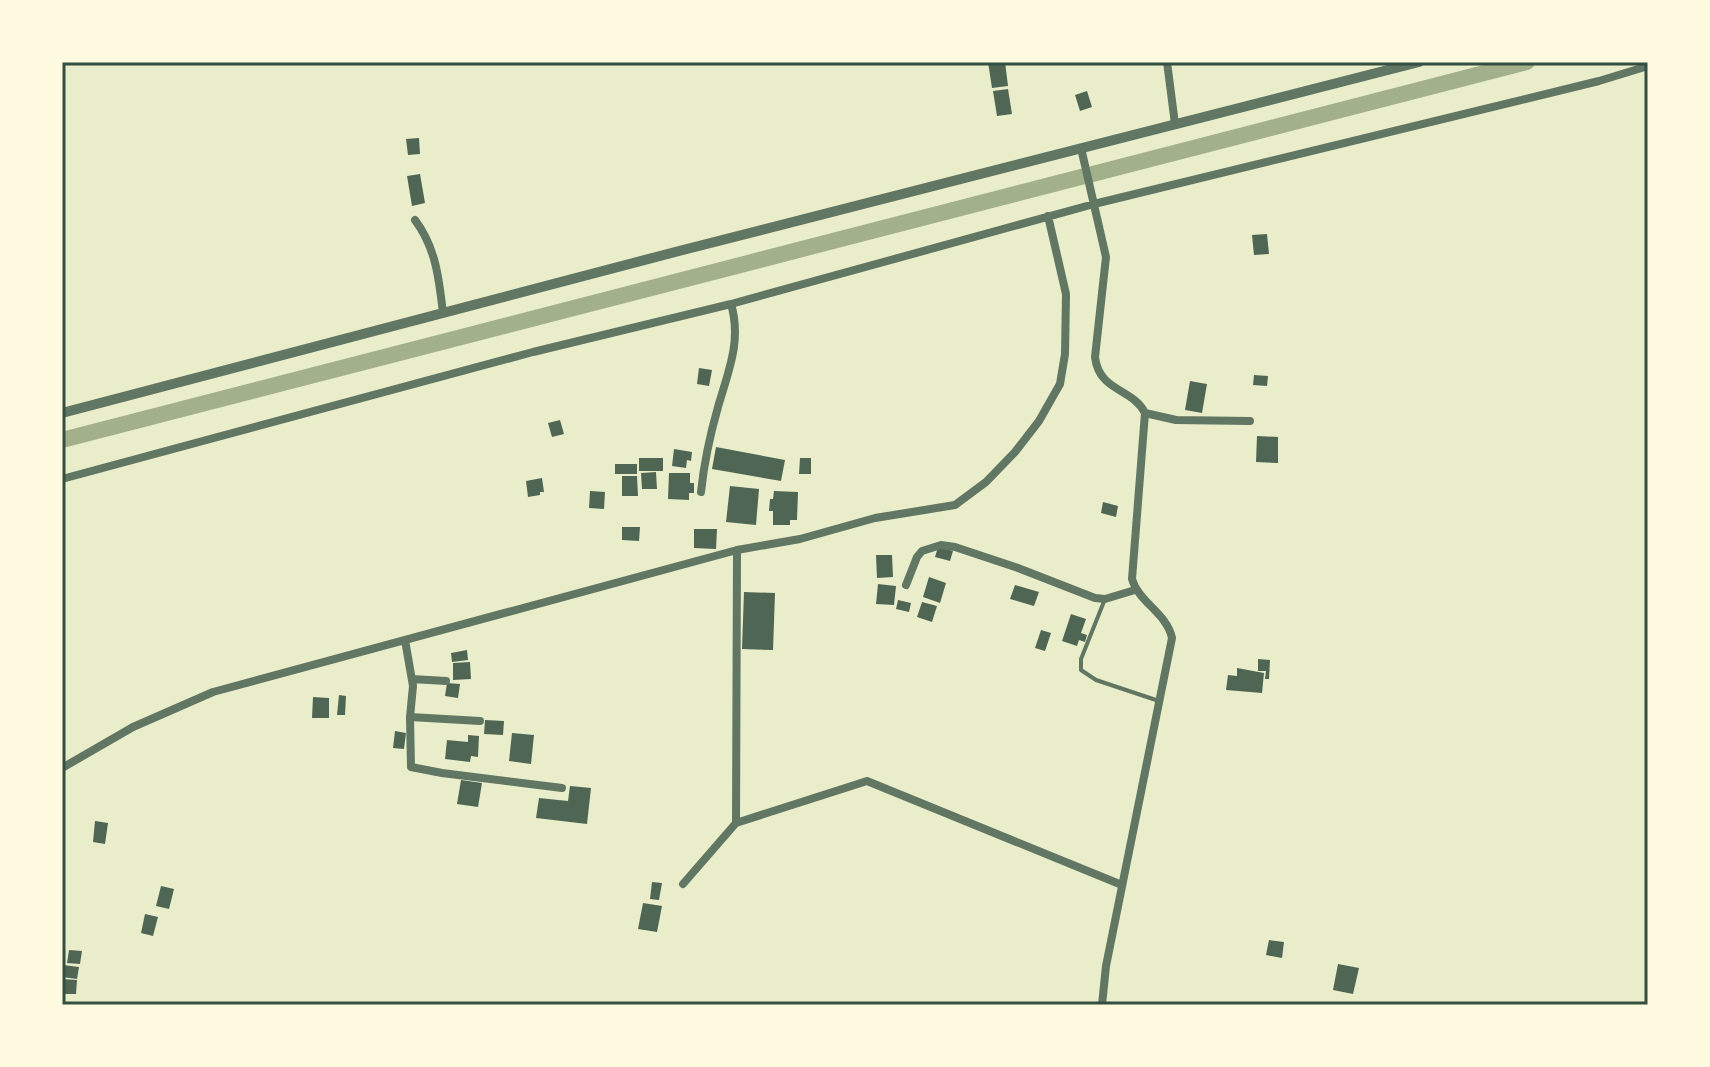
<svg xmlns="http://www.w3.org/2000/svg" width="1710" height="1067" font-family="'PT Sans Narrow',sans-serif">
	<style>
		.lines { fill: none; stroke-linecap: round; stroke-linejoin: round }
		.canal { stroke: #a3b18a; stroke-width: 16 }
		.building { fill: #4f6655 }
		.service { stroke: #617663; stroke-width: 4 }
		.minor { stroke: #617663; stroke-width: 8 }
		.tertiary { stroke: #617663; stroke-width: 10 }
		.neatline { fill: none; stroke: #344e41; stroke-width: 3 }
	</style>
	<rect width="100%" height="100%" fill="#e9edc9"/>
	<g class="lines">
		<path class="canal" d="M62 440 1527 62"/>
	</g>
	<path class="building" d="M988 62H1005L1008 86 992 88Z
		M1008 89 1012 114 997 116 993 91Z
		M1087 91 1092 107 1080 111 1075 95Z
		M419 138 420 154 408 155 406 139Z
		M420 174 425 203 412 206 407 176Z
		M1267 234 1269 254 1254 255 1252 235Z
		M699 368 712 370 709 386 697 384Z
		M1254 375 1268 376 1267 386 1253 385Z
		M1190 381 1207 384 1202 413 1185 410Z
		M560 420 564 434 552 437 548 423Z
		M1257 436 1278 437V463L1256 462Z
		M716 447 785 460 781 481 712 469Z
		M674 449 692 452 691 461 687 460 686 468 672 466Z
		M639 458H663V471H639Z
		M800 458H811V474H799Z
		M615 464H637V474H615Z
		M656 472 657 489H642L641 473Z
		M669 473H690V483H694V493H689V500L668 499Z
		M622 476H637L638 496H622Z
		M542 478 544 492H540V495L528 497 526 481Z
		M730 486 759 489 756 525 726 522Z
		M590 491 605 492 604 509 589 508Z
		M774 491 798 492 797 520H790V525H773V511H769L770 499H773Z
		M1103 502 1118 506 1116 517 1101 513Z
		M622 527H640L639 541 622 540Z
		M694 529H717L716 549 694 548Z
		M938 547 953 551 950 561 935 557Z
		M876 555H892L893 577 877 578Z
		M929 577 946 583 940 603 923 597Z
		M878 584 896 586 894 605 876 604Z
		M1015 585 1039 592 1034 606 1010 599Z
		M744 592 775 593 773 650 742 649Z
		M898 600 911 603 909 612 896 609Z
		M922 602 937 606 932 622 917 617Z
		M1071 614 1086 619 1081 633 1087 635 1085 642 1079 640 1077 646 1062 641Z
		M1041 630 1051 633 1045 651 1035 648Z
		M467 650 468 660 452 662 451 653Z
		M1258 659 1270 660 1269 679H1265L1266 671H1258Z
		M470 662 471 679 453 680V663Z
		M1237 668 1264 673 1262 693 1226 690 1228 675 1237 676Z
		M447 683 460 684 458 698 445 696Z
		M339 695 346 696 345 715H337Z
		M313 697 329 698V718H312Z
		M485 720 504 721 503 735 484 734Z
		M395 731 406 733 404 749 393 748Z
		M512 733 534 735 531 764 509 761Z
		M468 735 479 736 478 757 471 756 470 762 445 759 447 740 468 742Z
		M461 780 482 783 478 807 457 804Z
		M570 786 591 788 587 824 536 818 539 798 568 801Z
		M95 821 108 823 105 844 93 842Z
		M652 882 662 883 659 900 650 899Z
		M161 886 174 889 169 909 156 906Z
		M643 903 662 906 657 932 638 929Z
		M145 914 158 917 153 936 141 933Z
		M1269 940 1284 942 1282 958 1266 955Z
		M69 950 82 951 80 964 67 963Z
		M1338 964 1359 968 1353 994 1333 990Z
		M63 965 79 967 77 979 62 977Z
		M62 979 77 980 76 994H62Z"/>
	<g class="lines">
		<path class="service" d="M1105 599 1081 659V670L1096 680 1159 701"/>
		<path class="minor" d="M1167 62 1175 124
			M1081 148 1106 257 1095 357C1099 392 1133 388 1145 413L1132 579C1139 603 1167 613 1172 638L1106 966 1102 1005
			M415 220C436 248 439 279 443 313
			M1145 413 1176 420 1250 421
			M62 479 533 352 731 304 1094 204 1599 81 1648 66
			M701 492C704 463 710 435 718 407 728 372 742 341 731 304
			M737 550 736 823 867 781 1122 885
			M906 585 917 557 922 551 941 545 955 547 1018 568 1095 598 1105 599 1135 590
			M405 640 413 686 410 717 411 767 442 773 562 788
			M412 679 446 681
			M410 717 480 721
			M62 768 133 727 213 692 737 550 800 539 875 518 955 505 986 482 1015 452 1039 421 1060 384 1065 354 1066 294 1048 216
			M683 884 736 823"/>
		<path class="tertiary" d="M62 413 679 251 1419 62"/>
	</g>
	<rect width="1710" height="1067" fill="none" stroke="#fefae0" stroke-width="128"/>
	<rect x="64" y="64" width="1582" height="939" class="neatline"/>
</svg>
